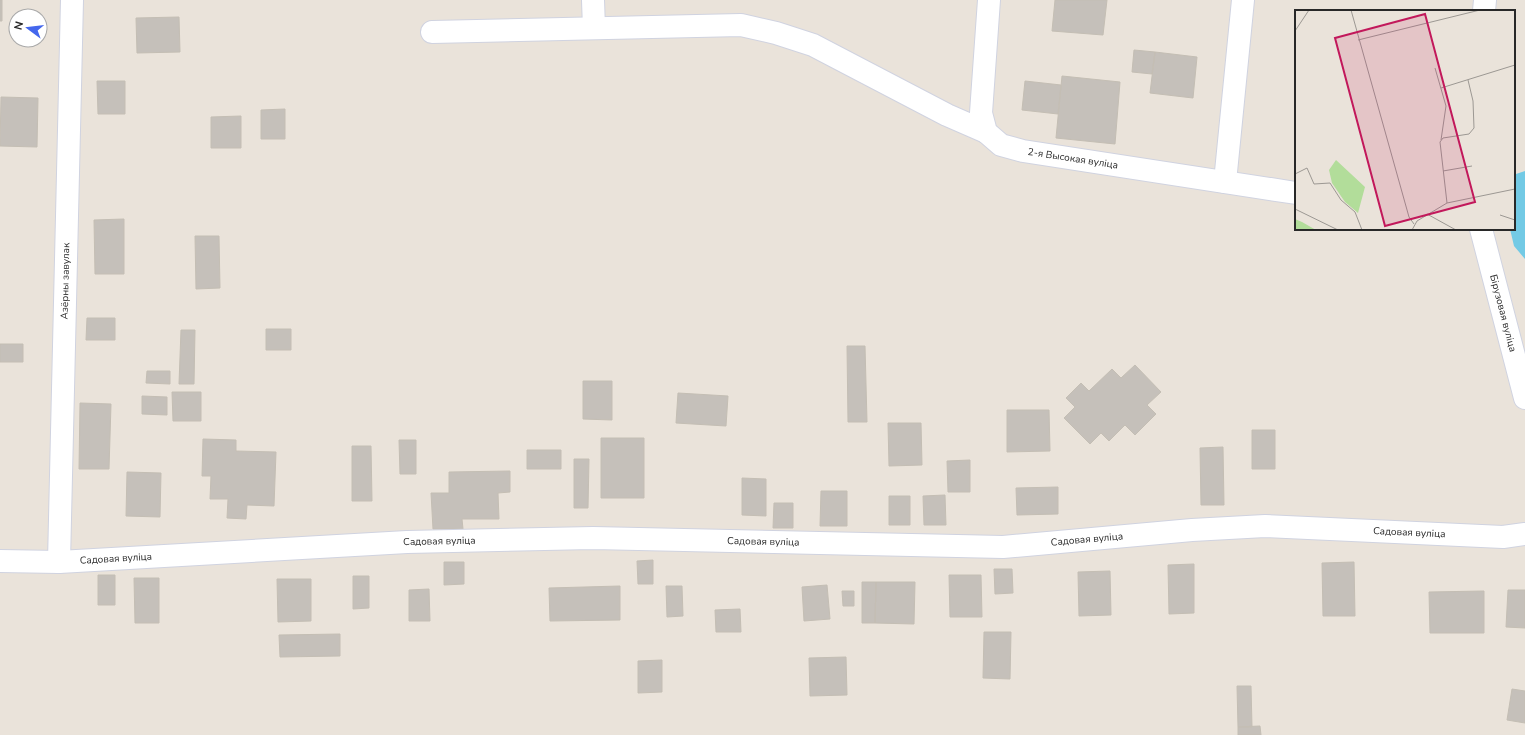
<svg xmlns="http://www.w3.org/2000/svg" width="1525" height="735" font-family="'Nunito Sans',sans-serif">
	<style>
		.water { fill: #73cae5 }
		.building { fill: #c5c0ba; stroke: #c4beb4 }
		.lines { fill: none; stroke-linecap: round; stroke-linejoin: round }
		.minor-casing { stroke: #d0d3e0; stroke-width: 24 }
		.minor { stroke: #fff; stroke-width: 22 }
		.labels { text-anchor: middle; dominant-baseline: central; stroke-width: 4; stroke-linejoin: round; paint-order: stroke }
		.street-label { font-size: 10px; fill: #282828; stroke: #fff }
		.inset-road { fill: none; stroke: #9c9893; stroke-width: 1 }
		.view { fill: #c2185b; fill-opacity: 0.15; stroke: #c2185b; stroke-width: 2 }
		.inset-edge { fill: none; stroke: #282828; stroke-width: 2 }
	</style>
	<rect width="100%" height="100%" fill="#eae3da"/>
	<path class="water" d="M1525 171V259L1514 246 1510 229H1514V180L1516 174Z"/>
	<path class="building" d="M0 0H2V21H0Z
		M1055 0H1107L1103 35 1052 31Z
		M179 17 180 52 137 53 136 18Z
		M1134 50 1155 52 1152 74 1132 72Z
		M1155 52 1197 57 1193 98 1150 93Z
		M1062 76 1120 82 1115 144 1056 138Z
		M97 81H125V114H98Z
		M1025 81 1061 85 1058 114 1022 110Z
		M1 97 38 98 37 147 0 146Z
		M285 109V139H261V110Z
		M241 116V148H211V117Z
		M124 219V274H95L94 220Z
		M195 236H219L220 288 196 289Z
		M87 318H115V340H86Z
		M266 329H291V350H266Z
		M181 330H195L194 384H179Z
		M0 344H23V362H0Z
		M847 346H865L867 422H848Z
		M1135 365 1161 392 1147 405 1156 414 1135 435 1125 425 1109 441 1101 433 1090 444 1064 418 1075 407 1066 398 1081 383 1089 391 1112 369 1121 378Z
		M147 371H170V384L146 383Z
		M583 381H612V420L583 419Z
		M172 392H201V421H173Z
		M678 393 728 396 726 426 676 423Z
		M142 396 167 397V415L142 414Z
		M80 403 111 404 109 469H79Z
		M1007 410H1049L1050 451 1007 452Z
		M888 423H921L922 465 889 466Z
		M1252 430H1275V469H1252Z
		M601 438H644V498H601Z
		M203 439 236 440V451L276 452 274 506 247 505 246 519 227 518 228 499H210L211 476H202Z
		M399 440H416V474H400Z
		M352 446H371L372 501H352Z
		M1223 447 1224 505H1201L1200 448Z
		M527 450H561V469H527Z
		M574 459H589L588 508H574Z
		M970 460V492H948L947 461Z
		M510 471V492L498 493 499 519H462L463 529H433L431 493H449V472Z
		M127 472 161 473 160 517 126 516Z
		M742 478 766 479V516L742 515Z
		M1058 487V514L1017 515 1016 488Z
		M821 491H847V526H820Z
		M945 495 946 525H924L923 496Z
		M889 496H910V525H889Z
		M774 503H793V528H773Z
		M653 560V584H638L637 561Z
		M444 562H464V584L444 585Z
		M1354 562 1355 616H1323L1322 563Z
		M1194 564V613L1169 614 1168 565Z
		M994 569H1012L1013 593 995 594Z
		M1110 571 1111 615 1079 616 1078 572Z
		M98 575H115V605H98Z
		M949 575H981L982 617H950Z
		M353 576H369V608L353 609Z
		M134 578H159V623H135Z
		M277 579H311V621L278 622Z
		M862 582H876L875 623H862Z
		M876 582H915L914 624 875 623Z
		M827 585 830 619 804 621 802 587Z
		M620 586V620L550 621 549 588Z
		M666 586H682L683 616 667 617Z
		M429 589 430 621H409V590Z
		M1508 590H1525V628L1506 627Z
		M842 591H854V606H843Z
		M1484 591V633H1430L1429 592Z
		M740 609 741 632H716L715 610Z
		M984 632H1011L1010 679 983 678Z
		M340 634V656L280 657 279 635Z
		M846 657 847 695 810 696 809 658Z
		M662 660V692L638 693V661Z
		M1237 686H1251L1252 727H1238Z
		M1512 689 1525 691V723L1507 720Z
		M1260 726 1261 735H1238V727Z"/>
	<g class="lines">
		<g class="minor-casing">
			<g id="minor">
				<path d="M593 0 594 28"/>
				<path id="s1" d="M989 0 981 113 986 132 1001 145 1023 151 1296 193"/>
				<path d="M1484 11 1485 0"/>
				<path d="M432 32 741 25 776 33 813 45 947 115 986 132"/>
				<path d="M1225 182 1243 0"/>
				<path id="s2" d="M1481 229 1525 398"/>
				<path id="s3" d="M0 561 59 562 407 542 593 538 1003 547 1192 530 1265 526 1503 537 1525 534"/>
				<path id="s4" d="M59 562 72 0"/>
			</g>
		</g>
		<use href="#minor" class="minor"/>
	</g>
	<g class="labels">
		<g class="street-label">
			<text stroke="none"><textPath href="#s1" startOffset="226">2-я Высокая вуліца</textPath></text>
			<text stroke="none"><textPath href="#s4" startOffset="281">Азёрны завулак</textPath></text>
			<text stroke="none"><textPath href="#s2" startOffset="87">Бірузовая вуліца</textPath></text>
			<text stroke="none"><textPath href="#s3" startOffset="1411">Садовая вуліца</textPath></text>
			<text stroke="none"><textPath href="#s3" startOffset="1088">Садовая вуліца</textPath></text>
			<text stroke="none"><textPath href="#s3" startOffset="440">Садовая вуліца</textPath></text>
			<text stroke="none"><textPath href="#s3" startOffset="764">Садовая вуліца</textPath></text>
			<text stroke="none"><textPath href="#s3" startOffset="116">Садовая вуліца</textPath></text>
		</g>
	</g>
	<g transform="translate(1295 10)">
		<rect width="220" height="220" fill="#eae3da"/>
		<path d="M41 150 70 177 63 203 50 192 37 173 34 160ZM0 209 7 212 21 220H0Z" fill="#b2dd9a"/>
		<path class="inset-road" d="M56 0 114 207 119 214M0 21 14 0M63 30 185 0M140 58 151 96 146 130M146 78 220 55M148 161 177 156M0 164 12 158 19 174 35 173 46 190 60 202 67 220M152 193 145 132 148 128 174 124 179 118 178 91 173 70M0 199 43 220M132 204 161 220M205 205 220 210M117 220 122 211 152 193 220 179"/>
		<path class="view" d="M130 4 180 192 90 216 40 28Z"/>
		<rect width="220" height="220" class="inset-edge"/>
	</g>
	<g transform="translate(28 28) rotate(285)"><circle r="19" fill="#ffffff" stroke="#a9a9a9"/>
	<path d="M0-3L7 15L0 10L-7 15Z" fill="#4467ed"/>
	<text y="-6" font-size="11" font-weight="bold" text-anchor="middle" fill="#282828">N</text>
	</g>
</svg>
